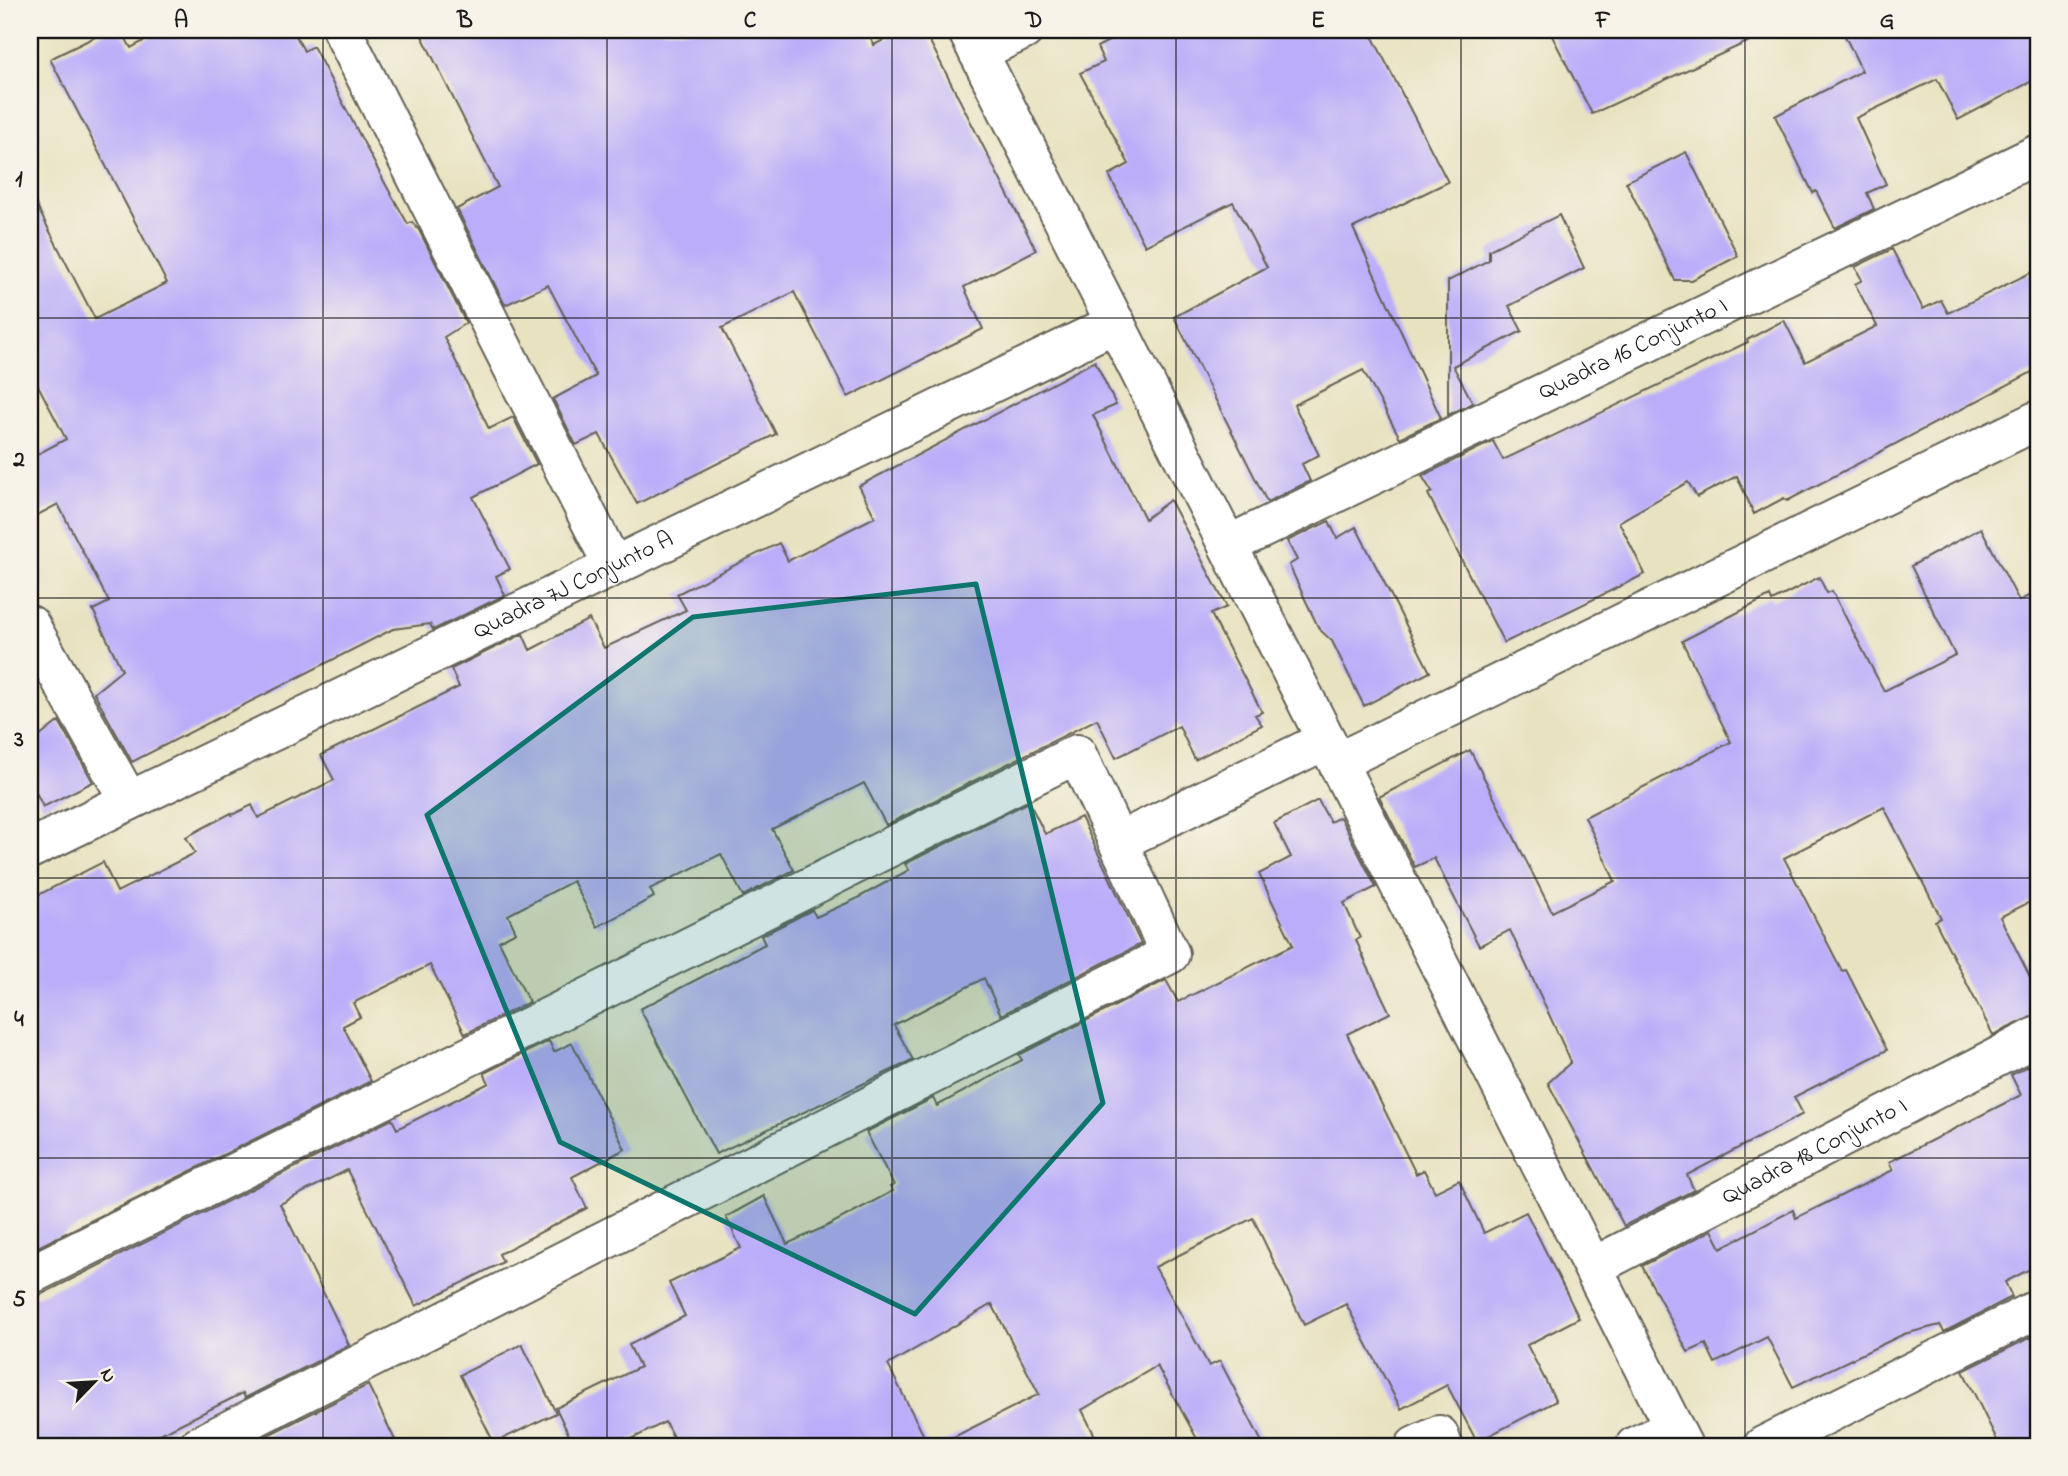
<svg xmlns="http://www.w3.org/2000/svg" width="2068" height="1476" font-family="'Indie Flower',sans-serif">
	<style>
		.building { fill: #bbadf9 }
		.lines { fill: none; stroke-linecap: round; stroke-linejoin: round }
		.street-casing { stroke: #646156; stroke-width: 42 }
		.street { stroke: #fff; stroke-width: 38 }
		.marked { fill: #0f766e; fill-opacity: 0.2; stroke: #0f766e; stroke-width: 5; stroke-linejoin: round }
		.grid { fill: none; stroke: #1c1c1c; stroke-width: 2; stroke-opacity: 0.55 }
		.labels { text-anchor: middle; dominant-baseline: central; stroke-width: 5; stroke-linejoin: round; paint-order: stroke }
		.street-label { font-size: 24px; fill: #1c1c1c; stroke: #f7f3e8 }
		.neatline { fill: none; stroke: #1c1c1c; stroke-width: 2.5 }
		.grid-label { font-size: 23px; text-anchor: middle; font-weight: bold; fill: #1c1c1c }
	</style>
	<rect width="100%" height="100%" fill="#f7f3e8"/>
	<filter id="ink" filterUnits="userSpaceOnUse"><feTurbulence type="fractalNoise" baseFrequency=".0143" numOctaves="2"/><feDisplacementMap in="SourceGraphic" scale="14" xChannelSelector="R" yChannelSelector="G"/><feConvolveMatrix kernelMatrix="1 2 1 2 8 2 1 2 1" color-interpolation-filters="sRGB"/></filter>
	<filter id="wash" filterUnits="userSpaceOnUse"><feTurbulence type="fractalNoise" baseFrequency=".00686" numOctaves="4" result="noise"/><feDisplacementMap in="SourceGraphic" scale="28" xChannelSelector="R" yChannelSelector="G"/><feGaussianBlur stdDeviation="1.57" result="paint"/><feColorMatrix in="noise" values="0 0 0 0 0 0 0 0 0 0 0 0 0 0 0 0 0 1.4 0 .05"/><feComposite in="paint" operator="in"/></filter>
	<g filter="url(#wash)">
		<rect width="100%" height="100%" fill="#e9e2c1"/>
		<g id="blocks">
			<path class="building" d="M109 30H121L131 48 164 30H293L304 51 313 46 387 187 408 224 412 222 419 230 466 323 444 337 489 429 513 417 537 464 473 497 510 569 496 576 505 595 433 630 430 624 393 629 132 762 94 693 122 670 93 610 109 602 58 504 30 519V458L66 439 30 370V193L95 319 167 283 50 59Z
				M419 30H867L874 45 902 30H924L1036 250 964 287 983 329 848 397 794 292 722 328 776 434 637 504 599 434 576 445 553 399 596 376 548 285 505 305 457 209 498 187Z
				M1130 30H1369L1448 182 1353 228 1441 418 1400 438 1363 370 1294 405 1319 455 1302 464 1310 481 1267 502 1174 317 1267 267 1233 202 1145 246 1109 175 1129 164 1080 73 1104 62 1097 47Z
				M1549 30H1773L1592 114Z
				M1842 30H2038V78L1958 120 1937 79 1856 118 1886 184 1867 193 1874 209 1835 228 1816 191 1813 193 1775 116 1862 71Z
				M1686 152 1738 256 1692 280H1675L1626 182Z
				M1559 215 1584 268 1509 306 1522 331 1453 366 1473 403 1448 415V281L1489 260V250Z
				M1892 249 1923 309 1941 300 1948 313 2038 269V369L1787 501 1784 498 1754 514 1737 476 1697 497 1688 482 1619 522 1645 574 1504 643 1438 514 1428 494 1432 492 1422 476 1493 441 1503 460 1748 342 1747 340 1784 320 1805 362 1877 326 1855 284 1862 280 1855 267Z
				M1095 361 1116 405 1093 415 1145 519 1170 500 1227 607 1211 614 1262 712 1255 715 1262 725 1195 760 1179 726 1116 758 1097 719 886 825 864 783 772 829 794 870 743 896 721 854 650 889 654 897 597 927 573 881 508 915 516 932 499 941 529 1002 465 1034 430 965 353 1003 360 1017 343 1026 371 1081 30 1251V899L103 862 117 892 195 853 186 837 231 813 232 815 252 805 258 818 334 780 321 755 459 687 451 669 523 634 530 650 589 619 604 648 686 610 677 594 779 543 788 561 875 517 859 486Z
				M1329 521 1337 538 1356 527 1430 672 1364 706 1332 641 1319 629 1289 565 1297 560 1287 541Z
				M1981 528 2019 601 2038 591V898L2000 917 2038 993V1014L1993 1035 1935 921 1941 918 1884 807 1784 858 1842 971 1846 970 1887 1050 1794 1097 1803 1114 1687 1175 1694 1190 1624 1226 1548 1083 1571 1062 1510 930 1479 946 1434 858 1415 867 1379 797 1470 750 1552 912 1615 881 1585 817 1731 742 1682 641 1770 596 1772 601 1819 577 1827 593 1832 591 1884 691 1955 655 1911 566Z
				M59 721 93 782 43 807 30 780V744Z
				M1318 800 1330 822 1340 817 1376 887 1344 903 1360 938 1356 940 1366 963 1390 1013 1347 1034 1416 1174 1424 1170 1435 1192 1459 1180 1484 1233 1526 1212 1579 1318 1527 1345 1556 1401 1477 1442 1447 1385 1401 1409 1346 1304 1304 1325 1253 1218 1155 1267 1209 1366 1220 1361 1264 1446H1201L1157 1366 1082 1410 1100 1446H936L1039 1394 992 1304 888 1365 929 1446H678L665 1422 618 1446H574L556 1408 640 1367 629 1345 685 1316 669 1283 741 1248 726 1217 764 1196 787 1244 827 1226 893 1191 890 1187 894 1185 866 1132 933 1098 937 1106 1022 1060 1019 1055 1166 980 1178 1002 1293 945 1259 874 1291 857 1274 823Z
				M1029 802 1045 834 1081 817 1141 944 1001 1015 984 978 894 1025 913 1060 716 1154 640 1009 765 944 761 936 812 910 816 917 854 900 909 870 905 864Z
				M549 1041 554 1052 572 1043 625 1149 572 1177 587 1208 499 1254 503 1262 416 1306 347 1170 280 1204 349 1345 245 1398 243 1393 136 1446H30V1297L40 1295 392 1119 397 1129 489 1083 484 1073Z
				M2038 1061V1265L2005 1282 2012 1297 1944 1332 1940 1325 1904 1334 1793 1387 1767 1337 1715 1363 1706 1344 1688 1352 1642 1266 1712 1230 1721 1248 1793 1210 1796 1218 1893 1170 1889 1162 2021 1095 2011 1075Z
				M2031 1337 2038 1353V1446H2000L1963 1371Z
				M522 1344 556 1413 494 1443 460 1375Z
				M368 1385 398 1446H268L264 1437Z"/>
		</g>
	</g>
	<g filter="url(#ink)">
		<use href="#blocks" fill-opacity="0" stroke="#646156" stroke-width="2"/>
		<g class="lines">
			<g class="street-casing">
				<g id="street">
					<path d="M342 30 613 566"/>
					<path d="M967 30 1683 1446"/>
					<path d="M978 52 1024 30"/>
					<path id="s1" d="M1228 545 2038 154"/>
					<path d="M30 625 129 801"/>
					<path d="M1338 762 2038 420"/>
					<path d="M1118 842 1326 740"/>
					<path id="s2" d="M30 849 1116 323"/>
					<path id="s3" d="M1593 1267 2038 1036"/>
					<path d="M30 1275 1077 754 1170 954 198 1446"/>
					<path d="M1415 1446 1439 1435 1443 1446"/>
					<path d="M1635 1446 1674 1428"/>
					<path d="M1763 1446 2038 1309"/>
				</g>
			</g>
			<use href="#street" class="street"/>
		</g>
	</g>
	<path class="marked" d="M976 584 1103 1103 915 1314 560 1142 427 815 693 617Z"/>
	<path class="grid" d="M323 30V1446M607 30V1446M892 30V1446M1176 30V1446M1461 30V1446M1745 30V1446M30 318H2038M30 598H2038M30 878H2038M30 1158H2038"/>
	<g class="labels">
		<g class="street-label">
			<text stroke="none"><textPath href="#s1" startOffset="450">Quadra 16 Conjunto I</textPath></text>
			<text stroke="none"><textPath href="#s2" startOffset="604">Quadra 7J Conjunto A</textPath></text>
			<text stroke="none"><textPath href="#s3" startOffset="250">Quadra 18 Conjunto I</textPath></text>
		</g>
	</g>
	<rect width="2068" height="1476" fill="none" stroke="#f7f3e8" stroke-width="77"/>
	<g transform="translate(94 1382) rotate(65)" stroke="#f7f3e8" stroke-width="5" paint-order="stroke">
	<path d="M0-5L12 26L0 18L-12 26Z" fill="#1c1c1c"/>
	<text y="-10" font-size="19" font-weight="bold" text-anchor="middle" fill="#1c1c1c">N</text>
	</g>
	<rect x="38" y="38" width="1992" height="1400" class="neatline"/>
	<g class="grid-label">
		<text x="181" y="27">A</text>
		<text x="465" y="27">B</text>
		<text x="750" y="27">C</text>
		<text x="1034" y="27">D</text>
		<text x="1318" y="27">E</text>
		<text x="1603" y="27">F</text>
		<text x="1887" y="27">G</text>
		<text x="19" y="186">1</text>
		<text x="19" y="466">2</text>
		<text x="19" y="746">3</text>
		<text x="19" y="1026">4</text>
		<text x="19" y="1306">5</text>
	</g>
</svg>
